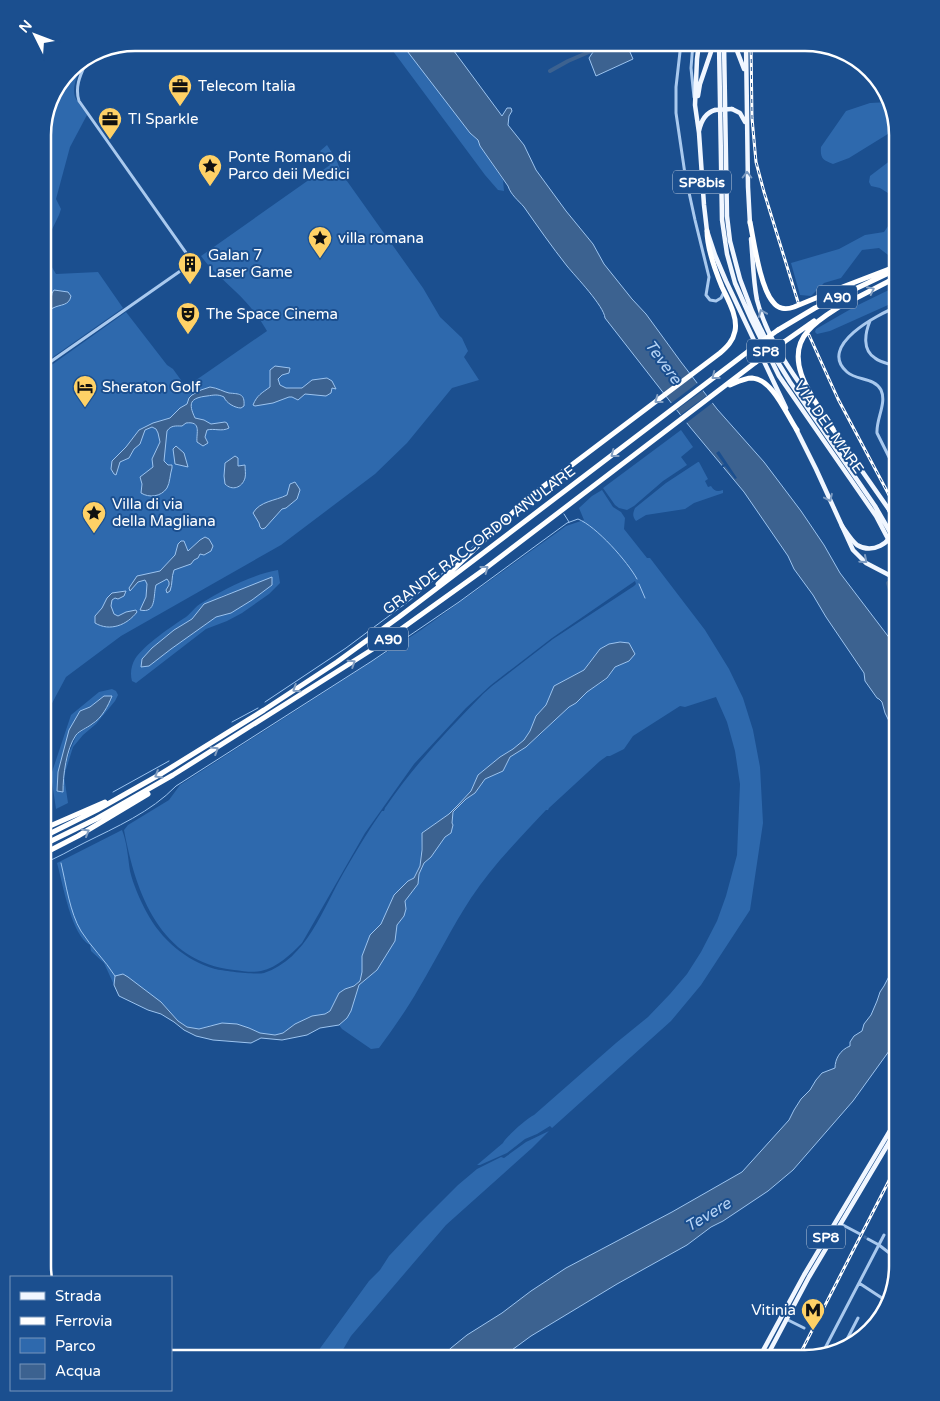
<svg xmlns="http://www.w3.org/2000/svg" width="940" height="1401" font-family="'Varela Round',sans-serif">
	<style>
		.green { fill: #2e69ad; fill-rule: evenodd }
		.water { fill: #3c6290; stroke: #9cc4f0 }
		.pier { fill: #1b4f8f }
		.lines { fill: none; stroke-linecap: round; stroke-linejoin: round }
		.stream { stroke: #9cc4f0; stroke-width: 1 }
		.canal { stroke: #3c6290; stroke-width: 4 }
		.minor-tunnel { stroke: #3d69a0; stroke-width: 3; stroke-dasharray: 3 1.5; stroke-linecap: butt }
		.minor { stroke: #a9c9ee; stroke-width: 3 }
		.major { stroke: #f0f6ff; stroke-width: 4.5 }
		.highway { stroke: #fff; stroke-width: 5 }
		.rail-casing { stroke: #fff; stroke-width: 3 }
		.rail { stroke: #1b4f8f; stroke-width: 1; stroke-dasharray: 4; stroke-linecap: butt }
		.minor-bridge { stroke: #a9c9ee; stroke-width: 3 }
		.major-bridge { stroke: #f0f6ff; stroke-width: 4.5 }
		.highway-bridge { stroke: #fff; stroke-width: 5 }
		.oneway { stroke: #7b9ac1 }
		.oneway2 { stroke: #829ec1 }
		.labels { text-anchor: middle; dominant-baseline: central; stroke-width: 4; stroke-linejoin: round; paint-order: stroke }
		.shield { fill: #1b4f8f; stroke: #bbcadd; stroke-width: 1 }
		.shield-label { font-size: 14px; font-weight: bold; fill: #fff }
		.poi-label { font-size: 15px; fill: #fff; stroke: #1b4f8f; text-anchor: start }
		.street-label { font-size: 15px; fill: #fff; stroke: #1b4f8f }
		.water-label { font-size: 16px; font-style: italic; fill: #b5d3f5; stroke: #1b4f8f }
		.rim { fill: none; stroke: #fff; stroke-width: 2.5 }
	</style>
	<rect width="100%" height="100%" fill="#1b4f8f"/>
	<path class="green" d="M387 43H401L410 53 470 133 478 140 480 146 503 180 504 191 498 190 485 175Z
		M84 60C80 71 71 85 75 97 78 103 83 109 87 115L70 147 56 199 61 209 59 215 43 248V129L70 69Z
		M889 102 896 129 849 158 833 164C823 160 820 159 821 147L846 111 870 103Z
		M327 145 336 159 342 174 423 288 440 317 462 338 468 351 464 357 479 380 452 388 407 443 375 474 281 545 121 636 66 677 50 707 43 705V371L126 312 167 365 173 369 186 387 267 331C259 317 247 302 235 291 223 279 211 270 201 256L330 165 320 151Z
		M891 160H897V256L892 258 879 248 862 250 841 278 824 283 811 296 800 295 791 263 839 249 865 235 884 232 893 219 888 193 880 188 871 186 869 182 870 176Z
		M43 252 56 274 98 272 123 308 43 364Z
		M897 286V301L830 331 817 334 815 332 816 329 856 306Z
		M681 430 693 447 681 457 687 465 663 481 634 506 627 510 619 508 615 505 603 488Z
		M698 462H699L708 479 705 481 708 487 711 486C714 491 717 492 723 490V493L694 503 685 509 646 515 636 521C632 516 633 513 635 508L666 483Z
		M602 490 613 507 621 512 625 518 624 529 647 558H650L705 630 729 669 743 698 753 730 760 767 763 823 750 910 701 985 671 1021 552 1128 550 1126 537 1134 525 1139 507 1153 480 1165H477L503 1143C506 1137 527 1118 534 1115L616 1043 648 1017 670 994 687 974 701 952 717 921 726 896 737 855 740 784 735 751 727 722 716 697 685 707 680 706 633 736 624 749 610 756H607L600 761 549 808 548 810H546C519 839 492 866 471 898 452 927 437 958 419 988 407 1009 393 1029 379 1048L371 1049 342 1029 339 1025 347 1018 351 1011 359 985 377 970 395 941 397 925 404 916 406 909 405 901 418 884 419 874 424 863 431 857 445 837 451 833 453 813 466 799 475 793 485 779 503 771 510 757 526 747 541 734 547 727 569 707 576 703 587 692 607 679 615 667 629 661V643L609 644 600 649 584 670 554 686 546 705 536 716 530 731 524 740 513 749 500 757 478 775 471 791 458 805 449 814 422 833 420 866 414 878 408 881 394 895 381 924 370 935 362 956V972L360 981 354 986 345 989 339 993 330 1011 325 1014 312 1016 295 1024 283 1033 275 1035 260 1033 249 1028 212 1025 199 1029 187 1027 178 1021 161 1002 115 976 114 985 104 963 91 951 90 945C71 935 63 884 57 863L122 830C127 842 128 858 130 871 133 884 140 900 147 913 161 939 186 961 215 969 224 971 256 975 264 973 307 959 323 908 344 872 356 851 368 831 382 811H384L385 808C414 765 447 731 483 694L492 686 553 639 634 586 636 584 635 581 552 638 491 685 466 708 414 764 365 833 302 943C290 955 278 967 261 971 253 973 243 971 234 970 160 962 136 894 124 830L128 825 169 800 180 785 421 630 566 526 584 520 579 508 592 496Z
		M278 570 280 583 269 594 242 613 227 621 206 629 136 683 132 681C130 674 131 666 135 659 144 645 172 626 186 617 191 613 195 607 200 604 224 589 251 575 278 570ZM272 585 252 600 231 613 216 617 171 649 149 666 174 630 192 619 222 596 243 589Z
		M112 689 116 691 118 695 115 701 96 724 83 735 73 747 64 776 68 803 56 809 51 775 71 715 99 692ZM104 696 95 723 77 734 69 753 63 774V792L57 791 58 772 80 711 90 707Z
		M549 1131 532 1148 446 1225 351 1336 338 1358H313L369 1281 380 1270 389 1256 419 1224 458 1185 477 1169 501 1157 504 1158 526 1142Z"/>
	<path class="water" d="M401 43H448L502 116 507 108H511L512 111 509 116 508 125 524 145 536 170 566 211 593 244 604 264 632 299 646 314 681 362 717 409 764 462 801 511 824 545 840 573 897 648V737L885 713 882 702 879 699 877 698 865 681 864 673 826 617 813 595 794 569 788 556 744 492 690 427 605 318C604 306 576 277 567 266 552 247 538 227 524 207 518 200 511 195 508 186L480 146 478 140 470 133Z
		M610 43H626L633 59 596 76 589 58 595 49Z
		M54 290 68 292 71 296C69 306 61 304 53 308 49 310 46 313 43 317V309L51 300 52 293Z
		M275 366 290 368 289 373 282 375 278 379 280 385 286 388H302L312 380 327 378 332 381 336 389 332 388 331 393 326 396 305 394 298 400 292 397H289L273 403 255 406 253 405C257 395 262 393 270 387V370Z
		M210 387C218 388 224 392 229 393 239 394 245 393 244 406L241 408C235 408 226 403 224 397 218 394 214 395 207 396 190 398 188 403 195 418L204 420 211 424 225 422 227 423 229 428C222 432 214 428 207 430L205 437 208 443 203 446 197 442C196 433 202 421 186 423L182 426C176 426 171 425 167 431L164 461 168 465H172V468C170 474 170 483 167 488 161 497 149 498 141 493L142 484 140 477 153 467 152 459 160 442 158 433 156 429 152 427 145 430 140 444 134 449 129 458 120 462 116 475 114 474 111 469 112 461 126 447 139 430 153 423 170 418 180 408 187 404 189 398 192 395 201 390Z
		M176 446 184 453 188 467 175 464 173 449Z
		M235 456 238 458V466L245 465C245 469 246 474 245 478 242 488 232 491 225 484L224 476 225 463Z
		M295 482 299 488 300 490 297 499 286 508 282 509 265 528 262 529 260 527 259 523 253 513C260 501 275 501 287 495L290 484Z
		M205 537 209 539 213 546 211 551 204 555 200 554 198 558 194 560 191 564 174 570C171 578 173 583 170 591L167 593 166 590 169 585V582L167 579 156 585C153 595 157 614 140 610L146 597 147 584 145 580 138 582 130 591 129 588 137 576 160 571 175 555 178 544 181 541H184L188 551 200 540Z
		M272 577V585L252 600 231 613 216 617 171 649 149 666 141 667 142 659 152 648 174 630 192 619 204 604Z
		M126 591 124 596 118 599 115 598 112 600 111 606 114 614 118 616 126 612 136 610 137 612C127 625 110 632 95 623V616L102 608 107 598 112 593Z
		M620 642 629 643 635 654 629 661 615 667 607 678 587 692 576 703 569 707 526 747 510 757 503 771 485 779 475 793 466 799 453 812 452 823 453 825 451 833 445 837 431 857 424 863 419 874 418 884 405 901 406 909 404 916 397 925 395 941 377 970 359 985 351 1011 347 1018 339 1025 320 1028 307 1035 282 1040 261 1038 251 1043 213 1040 196 1036 184 1030 174 1022 161 1014 148 1010 119 996 114 985 115 976 123 974 128 977 161 1002 178 1021 187 1027 199 1029 222 1023 237 1024 249 1028 260 1033 275 1035 283 1033 295 1024 312 1016 325 1014 330 1011 339 993 345 989 354 986 360 981 362 972V956L370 935 381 924 394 895 408 881 414 878 420 866 422 850V833L449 814 458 805 471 791 478 775 500 757 513 749 524 740 530 731 536 716 546 705 554 686 584 670 600 649 609 644Z
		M104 696H112C108 706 102 718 92 724 87 728 79 731 76 735 66 749 63 776 63 792L57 791 58 772 69 730 80 711 90 707Z
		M897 961V1040L853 1101 793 1170 768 1191 723 1221 711 1227 687 1245 617 1284 531 1336 501 1358H440L451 1348 467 1335 502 1313 531 1291 566 1268 672 1212 742 1172 789 1120 794 1110 801 1099 810 1090 816 1080 822 1073 835 1068C835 1059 840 1050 850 1046V1042L854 1036 862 1031 864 1024 871 1015 877 1001 880 992 884 986Z"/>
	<path class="pier" d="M699 382 705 389 675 411 670 404Z
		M709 394 715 401 685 424 679 416Z
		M719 451 737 478 735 479 725 466 722 468 721 466 724 464 716 453Z"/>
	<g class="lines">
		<path class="stream" d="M564 514 569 522
			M639 584 645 598
			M265 702 346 648 409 601 462 557 498 523
			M232 722 258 708
			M113 792 169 761
			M43 863C58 858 70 850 84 843 116 827 151 812 176 786L372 661 459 602 567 523 578 519C596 526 628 562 637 579
			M61 863C66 884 70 913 81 931 91 947 105 960 115 976"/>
		<path class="canal" d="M550 71 568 61 610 43
			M888 583 897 614
			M890 645 897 630"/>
		<path class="minor-tunnel" d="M860 1234 868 1239"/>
		<path class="minor" d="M681 43 676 87V113L685 174 695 220 709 277 706 295 710 300 716 301 721 298 724 292
			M693 43 691 68 694 97
			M870 321C865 333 862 350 875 358 881 363 891 364 897 367
			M43 367 186 267 189 261V257L79 101C74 85 82 72 88 58
			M897 473 877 433C876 419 887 403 881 390 874 377 857 381 847 372 817 346 878 314 897 307
			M841 1224 860 1234
			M868 1239 879 1245 897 1259
			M859 1283 888 1302
			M786 1319 804 1328
			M849 1347 851 1346
			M842 1349 858 1318
			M822 1354 884 1235
			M775 1358 782 1354 793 1356"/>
		<path class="major" d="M699 43 697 59 695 105 699 133 704 205 707 231 715 255 726 281 786 408
			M719 43 722 220 727 254 735 283 751 319 779 376 876 516 897 556
			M724 43 727 216 730 241 740 279 752 311 774 356 790 382 875 506 897 544
			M734 43 744 69
			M746 43 748 187 750 224
			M698 96 700 84 714 43
			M732 109 740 113 745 122
			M699 131C701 121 705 113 715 110
			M751 239C753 259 753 280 757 300 766 336 791 372 812 401
			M832 428 897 521
			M796 429 816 469 853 550 866 563 889 575 897 582
			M759 1358 804 1275 897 1119
			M766 1358 809 1277 897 1129"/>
		<path class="highway" d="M750 222C754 242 760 287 773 302 778 309 786 310 794 307L845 286 897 266
			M837 308 897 277
			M778 330 815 308 893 271
			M784 342 814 321
			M730 385C737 382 745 378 752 378 773 379 787 416 797 430
			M833 429C816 402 781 361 808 331 816 321 828 314 839 307
			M438 584 528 498 720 353C727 347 733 341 735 331 738 317 728 300 722 287 715 270 707 249 707 231
			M43 829 105 802
			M43 837 97 810 159 775 264 710 337 662 399 617 754 347
			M43 845 96 819 173 775 376 647 482 571 756 362
			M43 854 78 836 148 794"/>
		<g class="rail-casing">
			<path id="rail" d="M751 43 752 118 756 162 764 192 798 302
				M809 335 838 399 897 510
				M798 1358 897 1165"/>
		</g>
		<use href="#rail" class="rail"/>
		<path class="minor-bridge" d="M793 1356 798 1358"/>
		<path class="major-bridge" d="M715 110 732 109
			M842 526C847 533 851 540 857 545 872 554 892 544 893 527 894 520 891 514 888 507"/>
		<path class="highway-bridge" d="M754 347 778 330
			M756 362 784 342"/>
	</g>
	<defs><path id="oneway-chevron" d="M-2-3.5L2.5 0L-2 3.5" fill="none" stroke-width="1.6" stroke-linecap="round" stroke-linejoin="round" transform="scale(1.25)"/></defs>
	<g class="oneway">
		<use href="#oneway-chevron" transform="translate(747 175) rotate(-90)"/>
		<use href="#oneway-chevron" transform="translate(762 313) rotate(-112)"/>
		<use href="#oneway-chevron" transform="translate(829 498) rotate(65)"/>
		<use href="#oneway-chevron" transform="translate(864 560) rotate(41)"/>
	</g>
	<g class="oneway2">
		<use href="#oneway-chevron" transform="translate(871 290) rotate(-26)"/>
		<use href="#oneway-chevron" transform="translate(715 376) rotate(142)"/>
		<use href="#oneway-chevron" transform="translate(658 400) rotate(143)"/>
		<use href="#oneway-chevron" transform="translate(614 454) rotate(143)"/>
		<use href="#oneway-chevron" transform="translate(485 569) rotate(-37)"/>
		<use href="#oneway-chevron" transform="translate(352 663) rotate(-33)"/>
		<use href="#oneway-chevron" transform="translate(296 689) rotate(147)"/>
		<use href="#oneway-chevron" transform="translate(215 750) rotate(-32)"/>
		<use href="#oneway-chevron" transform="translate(158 775) rotate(149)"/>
		<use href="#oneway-chevron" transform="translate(86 832) rotate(-30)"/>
	</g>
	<defs>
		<g id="office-pin" transform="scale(1.25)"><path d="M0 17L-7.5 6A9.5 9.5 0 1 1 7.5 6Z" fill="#ffd166" stroke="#1b4f8f"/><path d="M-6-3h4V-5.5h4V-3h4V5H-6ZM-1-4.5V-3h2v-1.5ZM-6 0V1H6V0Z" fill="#111"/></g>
		<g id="sight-pin" transform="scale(1.25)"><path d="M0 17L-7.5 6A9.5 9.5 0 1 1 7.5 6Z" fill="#ffd166" stroke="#1b4f8f"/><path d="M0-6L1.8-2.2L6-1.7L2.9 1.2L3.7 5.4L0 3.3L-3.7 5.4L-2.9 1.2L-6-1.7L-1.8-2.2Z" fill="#111"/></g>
		<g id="building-pin" transform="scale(1.25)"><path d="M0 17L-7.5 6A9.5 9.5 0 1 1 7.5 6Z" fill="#ffd166" stroke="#1b4f8f"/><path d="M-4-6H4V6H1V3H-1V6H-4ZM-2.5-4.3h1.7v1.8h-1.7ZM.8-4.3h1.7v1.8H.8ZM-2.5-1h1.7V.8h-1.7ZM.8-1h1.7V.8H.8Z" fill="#111"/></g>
		<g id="theatre-pin" transform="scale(1.25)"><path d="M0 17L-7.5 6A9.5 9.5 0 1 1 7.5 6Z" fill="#ffd166" stroke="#1b4f8f"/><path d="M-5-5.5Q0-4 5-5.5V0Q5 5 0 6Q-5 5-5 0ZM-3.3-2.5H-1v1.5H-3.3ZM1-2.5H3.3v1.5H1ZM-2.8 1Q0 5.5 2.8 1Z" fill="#111"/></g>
		<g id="hotel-pin" transform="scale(1.25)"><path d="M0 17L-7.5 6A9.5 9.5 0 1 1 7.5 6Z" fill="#ffd166" stroke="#1b4f8f"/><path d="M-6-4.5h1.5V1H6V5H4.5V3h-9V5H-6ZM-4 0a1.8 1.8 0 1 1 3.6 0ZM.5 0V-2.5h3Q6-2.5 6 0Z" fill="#111"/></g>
		<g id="metro-pin" transform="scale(1.25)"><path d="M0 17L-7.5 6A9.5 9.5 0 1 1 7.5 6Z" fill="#ffd166" stroke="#1b4f8f"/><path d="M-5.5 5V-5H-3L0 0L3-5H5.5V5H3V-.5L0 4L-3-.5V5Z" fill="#111"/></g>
	</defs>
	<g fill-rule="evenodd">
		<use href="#office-pin" x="180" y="86"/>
		<use href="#office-pin" x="110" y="119"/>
		<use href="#sight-pin" x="210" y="166"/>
		<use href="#sight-pin" x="320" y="238"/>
		<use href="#building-pin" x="190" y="264"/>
		<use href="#theatre-pin" x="188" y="314"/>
		<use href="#hotel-pin" x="85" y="387"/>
		<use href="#sight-pin" x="94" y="513"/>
		<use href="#metro-pin" x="813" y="1310"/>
	</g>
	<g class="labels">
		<g class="shield">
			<rect x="673" y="170.5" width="58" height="23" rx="4"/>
			<rect x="817" y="285.5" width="40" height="23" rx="4"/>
			<rect x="747" y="339.5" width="38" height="23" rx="4"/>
			<rect x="368" y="627.5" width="40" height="23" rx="4"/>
			<rect x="807" y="1225.5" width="38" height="23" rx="4"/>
		</g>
		<g class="shield-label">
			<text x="702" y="182">SP8bis</text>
			<text x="837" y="297">A90</text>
			<text x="766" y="351">SP8</text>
			<text x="388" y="639">A90</text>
			<text x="826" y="1237">SP8</text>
		</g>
		<g class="poi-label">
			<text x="198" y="86">Telecom Italia</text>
			<text x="128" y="119">TI Sparkle</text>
			<text x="228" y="157">Ponte Romano di<tspan x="228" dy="17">Parco deii Medici</tspan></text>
			<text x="338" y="238">villa romana</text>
			<text x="208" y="255">Galan 7<tspan x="208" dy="17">Laser Game</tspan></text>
			<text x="206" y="314">The Space Cinema</text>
			<text x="102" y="387">Sheraton Golf</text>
			<text x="112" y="504">Villa di via<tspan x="112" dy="17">della Magliana</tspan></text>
			<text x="796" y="1310" text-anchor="end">Vitinia</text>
		</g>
		<g class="street-label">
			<text transform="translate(829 427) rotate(55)">VIA DEL MARE</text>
			<text transform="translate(479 540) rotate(-37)">GRANDE RACCORDO ANULARE</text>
		</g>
		<g class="water-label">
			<text transform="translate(663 362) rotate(54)">Tevere</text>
			<text transform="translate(708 1215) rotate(-31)">Tevere</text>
		</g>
	</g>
	<path d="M0 0H940V1401H0ZM135 51H805A84 84 0 0 1 889 135V1266A84 84 0 0 1 805 1350H135A84 84 0 0 1 51 1266V135A84 84 0 0 1 135 51Z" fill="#1b4f8f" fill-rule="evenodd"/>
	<path class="rim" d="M135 51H805A84 84 0 0 1 889 135V1266A84 84 0 0 1 805 1350H135A84 84 0 0 1 51 1266V135A84 84 0 0 1 135 51Z"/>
	<rect x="10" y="1276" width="162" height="115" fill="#1b4f8f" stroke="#7695bc"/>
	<rect x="20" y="1292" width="25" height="8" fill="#f0f6ff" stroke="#7695bc"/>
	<text x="55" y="1301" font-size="15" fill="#ffffff">Strada</text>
	<rect x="20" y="1317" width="25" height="8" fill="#ffffff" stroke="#7695bc"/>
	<text x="55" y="1326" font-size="15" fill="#ffffff">Ferrovia</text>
	<rect x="20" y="1338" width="25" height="15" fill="#2e69ad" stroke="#7695bc"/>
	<text x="55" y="1351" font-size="15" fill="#ffffff">Parco</text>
	<rect x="20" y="1364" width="25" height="15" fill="#3c6290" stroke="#7695bc"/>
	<text x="55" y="1376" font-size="15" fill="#ffffff">Acqua</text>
	<g transform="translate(35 35) rotate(312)" stroke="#1b4f8f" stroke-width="4" paint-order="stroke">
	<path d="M0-4L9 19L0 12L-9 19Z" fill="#ffffff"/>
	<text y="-8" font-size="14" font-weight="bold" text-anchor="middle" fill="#ffffff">N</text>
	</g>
</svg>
